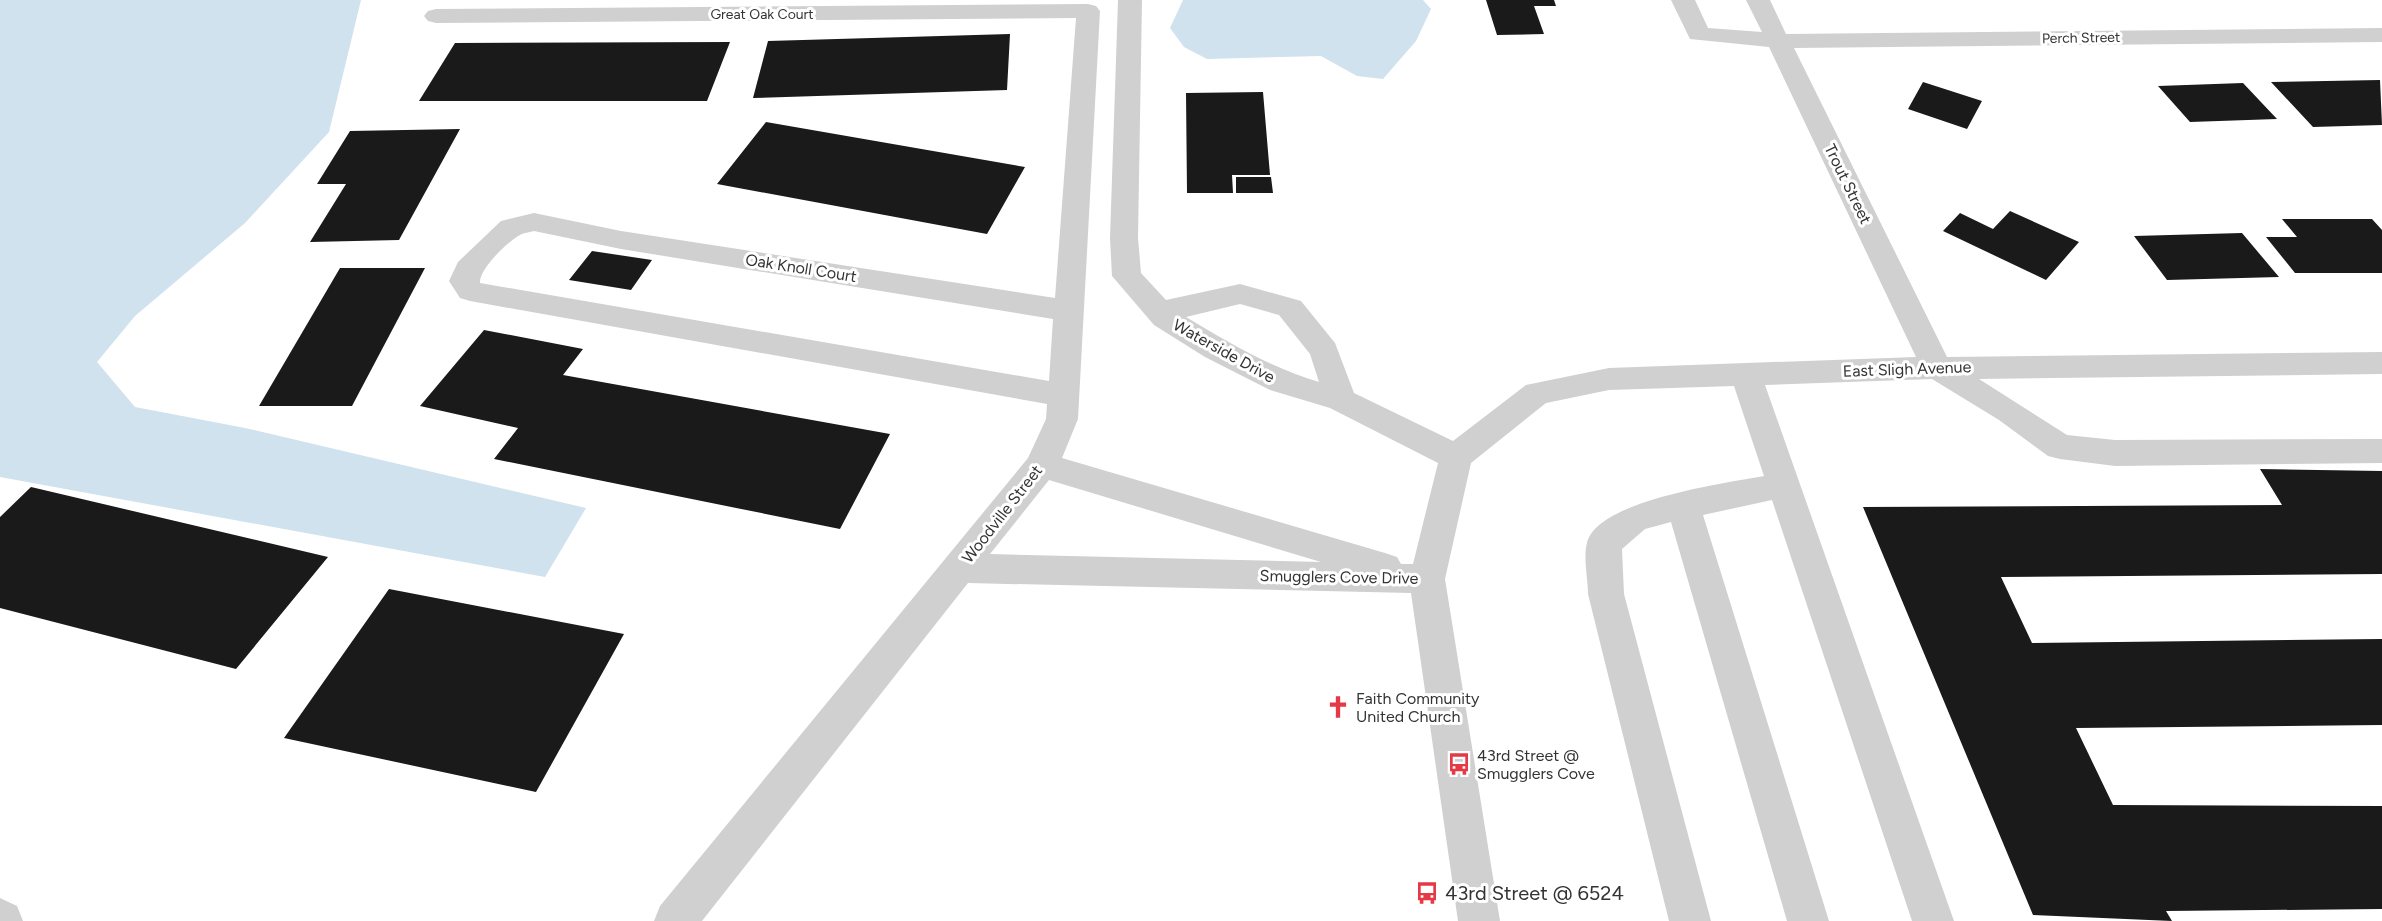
<svg xmlns="http://www.w3.org/2000/svg" width="2382" height="921" font-family="Figtree,sans-serif">
	<style>
		.water { fill: #cfe2ee }
		.building { fill: #1a1a1a }
		.lines { fill: none; stroke-linecap: round; stroke-linejoin: round }
		.minor { fill: #d0d0d0; fill-rule: evenodd }
		.labels { text-anchor: middle; dominant-baseline: central; stroke-width: 6; stroke-linejoin: round; paint-order: stroke }
		.far-street-label { font-size: 14px; fill: #333; stroke: #fff }
		.street-label { font-size: 16px; fill: #333; stroke: #fff }
		.poi-label { font-size: 16px; fill: #333; stroke: #fff; text-anchor: start }
		.near-poi-label { font-size: 20px; fill: #333; stroke: #fff; text-anchor: start }
	</style>
	<rect width="100%" height="100%" fill="#fff"/>
	<path class="water" d="M0 0H361L329 132 245 223 135 316 97 362 135 407 245 428 586 508 545 577 0 477Z
		M1183 0H1423L1431 9 1416 41 1383 79 1357 76 1321 56 1207 59 1184 47 1170 28Z"/>
	<path class="building" d="M1486 0H1554L1556 6H1534L1544 34 1497 35Z
		M1010 34 1007 90 753 98 768 41Z
		M730 42 707 101H419L455 43Z
		M2380 80 2382 125 2313 127 2271 82Z
		M1923 82 1982 101 1967 129 1908 109Z
		M2243 83 2277 119 2190 122 2158 86Z
		M1263 92 1270 175H1232L1233 193H1187L1186 93Z
		M766 122 1025 167 987 234 717 184Z
		M460 129 399 240 310 242 346 184H317L350 131Z
		M1236 177H1271L1273 193H1236Z
		M2010 211 2079 242 2046 280 1943 231 1960 213 1993 229Z
		M2282 219H2372L2382 230V273H2295L2266 237H2297Z
		M2242 233 2279 277 2167 280 2134 236Z
		M592 251 652 260 631 290 569 280Z
		M340 268H425L352 406H259Z
		M484 330 583 349 563 375 890 434 840 529 494 459 518 428 420 406Z
		M2260 469 2382 471V574L2001 577 2032 643 2382 639V725L2076 728 2113 805 2382 806V909L2166 911 2172 921 2033 915 1863 507 2282 505Z
		M31 487 328 557 236 669 0 608V517Z
		M389 589 624 634 536 792 284 738Z"/>
	<g class="lines">
		<path class="minor" d="M1118 0H1142L1138 238 1141 273 1166 300 1240 284 1301 301 1335 343 1354 393 1453 441 1526 385 1609 368 1916 357 1769 47 1690 39 1671 0H1695L1708 28 1762 32 1746 0H1770L1786 34 2382 28V42L1794 48 1947 357 2382 352V374L1979 379 2067 435 2115 440 2382 439V463L2115 466 2060 459 2048 456 1999 420 1932 379 1765 385 1954 921H1912L1772 500 1703 515 1829 921H1787L1671 522 1645 529 1622 549 1624 594 1711 921H1669L1588 594C1588 579 1583 558 1587 543 1597 500 1727 483 1764 476L1734 386 1609 390 1546 403 1471 463 1445 579 1500 921H1458L1411 593 968 583 702 921H654L660 906 1028 458 1046 419 1047 404 470 301 460 298 449 281 458 262 501 221 534 213 621 231 1055 298 1076 18 436 23 428 21 424 16 428 11 436 9 1088 4 1096 6 1100 11 1078 419 1062 458 1385 553 1397 557 1401 564H1413L1438 463 1330 408 1270 390 1205 357 1154 325 1112 276 1110 238ZM534 231 621 249 1053 319 1049 381 480 283C479 269 507 242 520 235 523 233 530 232 534 231ZM1240 304 1279 315 1310 354 1319 382C1271 368 1228 342 1186 317ZM1049 480 1321 562 990 554Z
			M0 898 17 906 23 921H0Z"/>
	</g>
	<defs>
		<g id="church-bare" transform="scale(1.8)"><path d="M-1.2-6h2.4v3.5h3.3v2.4h-3.3V6h-2.4V-.1h-3.3v-2.4h3.3Z" fill="#e63946" stroke="#fff" stroke-width="2.5" paint-order="stroke"/></g>
		<g id="bus-bare" transform="scale(1.8)"><path d="M-5-6H5V4H4V6H2V4H-2V6H-4V4H-5ZM-3.5-4V0h7V-4ZM-3.5 1.2v1.5H-2V1.2ZM2 1.2v1.5H3.5V1.2Z" fill="#e63946" stroke="#fff" stroke-width="2.5" paint-order="stroke"/></g>
	</defs>
	<g fill-rule="evenodd">
		<use href="#church-bare" x="1338" y="707"/>
		<use href="#bus-bare" x="1459" y="764"/>
		<use href="#bus-bare" x="1427" y="893"/>
	</g>
	<g class="labels">
		<g class="far-street-label">
			<text x="762" y="14">Great Oak Court</text>
			<text transform="translate(2081 38) rotate(-1)">Perch Street</text>
		</g>
		<g class="street-label">
			<text transform="translate(1848 184) rotate(64)">Trout Street</text>
			<text transform="translate(801 268) rotate(9)">Oak Knoll Court</text>
			<text transform="translate(1224 351) rotate(29)">Waterside Drive</text>
			<text transform="translate(1907 369) rotate(-2)">East Sligh Avenue</text>
			<text transform="translate(1002 514) rotate(-52)">Woodville Street</text>
			<text transform="translate(1339 577) rotate(1)">Smugglers Cove Drive</text>
		</g>
		<g class="poi-label">
			<text x="1356" y="698">Faith Community<tspan x="1356" dy="18">United Church</tspan></text>
			<text x="1477" y="755">43rd Street @<tspan x="1477" dy="18">Smugglers Cove</tspan></text>
		</g>
		<g class="near-poi-label">
			<text x="1445" y="893">43rd Street @ 6524</text>
		</g>
	</g>
</svg>
